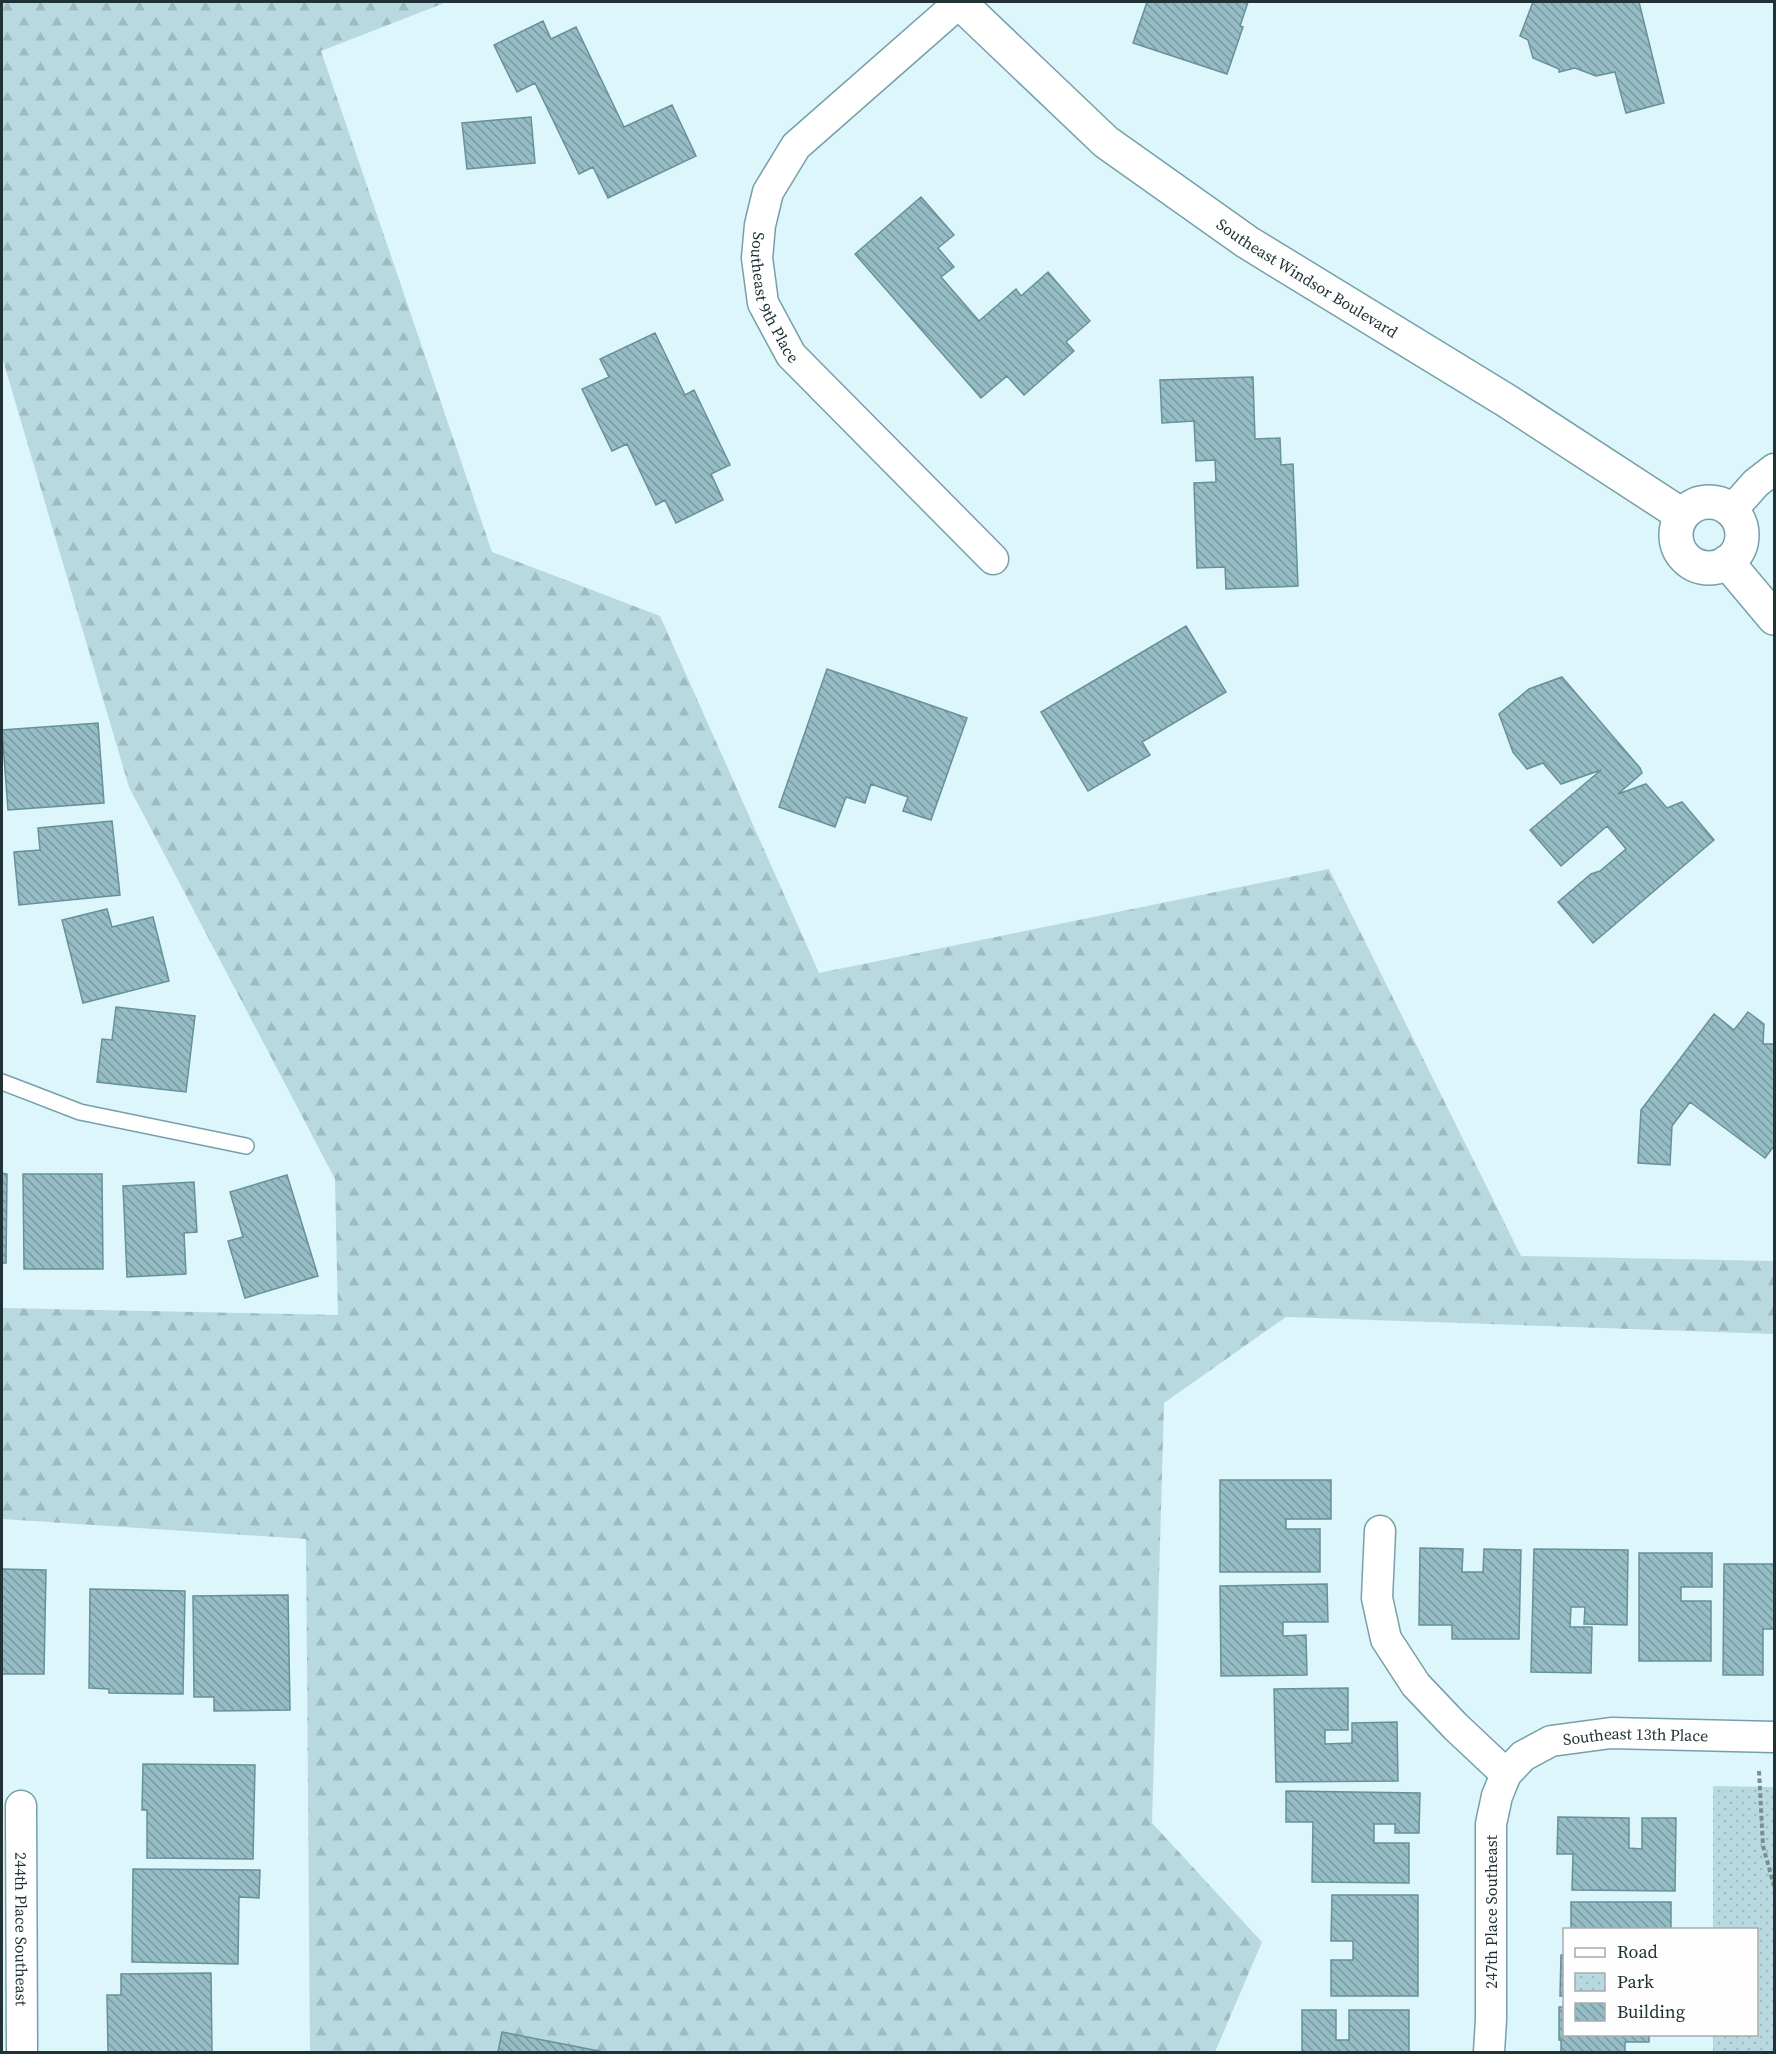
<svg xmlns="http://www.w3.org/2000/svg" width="1776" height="2054" font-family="'Source Serif 4',serif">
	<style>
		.forest { fill: url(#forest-firs) }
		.park { fill: url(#park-dots) }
		.building { fill: url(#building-back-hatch); stroke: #679199; stroke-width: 1.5 }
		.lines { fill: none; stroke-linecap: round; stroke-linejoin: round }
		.lane-casing { stroke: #76a0a9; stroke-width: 18 }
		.street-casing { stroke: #76a0a9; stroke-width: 33 }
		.secondary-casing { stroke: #76a0a9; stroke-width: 36 }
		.path { stroke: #788e92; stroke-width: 4; stroke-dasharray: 4.5 3; stroke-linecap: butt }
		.lane { stroke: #fff; stroke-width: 15 }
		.street { stroke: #fff; stroke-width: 30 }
		.secondary { stroke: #fff; stroke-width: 33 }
		.labels { text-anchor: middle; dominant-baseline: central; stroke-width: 4.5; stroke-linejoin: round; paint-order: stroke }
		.street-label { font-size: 16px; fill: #203235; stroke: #fefefe }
	</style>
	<defs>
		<pattern id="forest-firs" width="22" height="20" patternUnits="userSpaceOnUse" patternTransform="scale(1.5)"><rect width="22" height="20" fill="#b9d9e0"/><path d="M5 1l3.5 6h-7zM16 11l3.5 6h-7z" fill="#9fbbc1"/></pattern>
		<pattern id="park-dots" width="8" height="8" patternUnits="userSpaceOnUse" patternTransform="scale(1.5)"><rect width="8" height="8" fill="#b9d9e0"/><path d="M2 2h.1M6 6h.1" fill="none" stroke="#9fbbc1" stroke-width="1.8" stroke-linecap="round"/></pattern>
		<pattern id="building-back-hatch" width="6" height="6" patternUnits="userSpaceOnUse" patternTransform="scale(1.5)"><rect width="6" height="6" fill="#96bdc5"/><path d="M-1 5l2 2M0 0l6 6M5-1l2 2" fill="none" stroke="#7a9aa1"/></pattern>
	</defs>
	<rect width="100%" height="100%" fill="#dcf6fb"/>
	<path class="forest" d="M2 2H447L321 51 492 552 660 616 819 973 1329 869 1521 1256 1774 1261V1334L1286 1317 1164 1403 1152 1823 1262 1942 1215 2052H310L306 1539 2 1519V1308L338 1315 335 1179 129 787 2 357Z"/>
	<path class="park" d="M1713 1786 1774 1787V2052H1713V2035L1756 2034V1930L1713 1929Z"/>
	<path class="building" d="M1147 2H1248L1240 26 1243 27 1227 74 1133 43Z
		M1533 2H1639L1664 103 1626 113 1615 72 1596 76 1575 68 1559 72V69L1533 58 1528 40 1520 36Z
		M543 21 551 39 576 27 624 127 672 105 696 156 608 198 593 167 579 174 535 83 517 92 494 45Z
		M531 117 535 163 467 169 462 123Z
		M921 197 954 235 938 248 954 267 941 277 979 321 1016 289 1021 296 1048 272 1090 321 1066 342 1074 351 1024 395 1007 376 981 398 855 254Z
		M655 333 685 395 694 390 730 465 711 474 723 500 676 523 665 500 656 505 627 444 612 451 582 389 609 377 600 359Z
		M1253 377 1255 439 1280 438 1281 465 1293 464 1298 586 1226 589 1225 567 1197 568 1194 483 1216 482 1215 460 1196 461 1194 421 1162 423 1160 380Z
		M1186 626 1226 692 1142 742 1150 755 1088 791 1041 712Z
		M827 669 967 718 931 820 903 811 908 797 871 784 865 803 846 797 835 827 779 807Z
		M1562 677 1640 768 1642 773 1618 794 1646 784 1667 808 1682 802 1714 840 1593 943 1558 902 1591 874 1600 871 1626 849 1607 826 1561 866 1530 830 1601 770 1561 784 1543 763 1527 769 1513 752 1499 714 1529 689Z
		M98 723 104 803 8 810 2 730Z
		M112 821 120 895 19 905 14 852 40 850 38 828Z
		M107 909 112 927 153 917 169 981 83 1003 62 920Z
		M116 1007 195 1016 186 1092 97 1082 102 1039 112 1040Z
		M1748 1012 1764 1024 1763 1044H1774V1146L1765 1158 1690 1102 1672 1126 1670 1165 1638 1163 1641 1110 1714 1014 1734 1030Z
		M2 1173 7 1174 6 1263H2Z
		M23 1174H102L103 1269H24Z
		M287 1175 318 1276 245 1298 228 1241 243 1237 230 1192Z
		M194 1182 197 1232 184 1233 186 1274 127 1277 123 1186Z
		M1220 1480H1331V1519H1286V1529H1320V1572H1220Z
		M1420 1548 1463 1549 1462 1572H1483L1484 1549 1521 1550 1519 1639H1452V1625H1419Z
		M1534 1549 1628 1550 1627 1625 1584 1624 1585 1607H1571L1570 1627H1592L1591 1673 1531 1672Z
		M1639 1553H1712V1587H1681V1601H1711V1661H1639Z
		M1724 1564H1774V1629H1763V1675H1723Z
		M2 1569 46 1570 44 1674H2Z
		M1327 1584 1328 1622H1283V1636L1306 1635 1307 1675 1221 1676 1220 1586Z
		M90 1589 185 1591 183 1694 109 1693V1689L89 1688Z
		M288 1595 290 1710 214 1711V1697H194L193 1596Z
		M1348 1688V1730H1325V1744L1352 1743V1723L1397 1722 1398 1781 1276 1782 1274 1689Z
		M143 1764 255 1765 253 1859 147 1858V1810H142Z
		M1286 1791 1420 1793 1419 1833H1395V1824H1374V1843H1409V1883L1312 1882 1313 1822H1286Z
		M1558 1817 1629 1818V1848L1642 1849V1818H1676L1675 1891 1572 1890 1573 1854H1557Z
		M133 1869 260 1870 259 1898 239 1897 238 1964 132 1962Z
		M1332 1895H1418V1996H1331V1960H1353V1941H1331Z
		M1571 1902H1671V1930H1571Z
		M1561 1955H1564V1996H1560Z
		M211 1973 212 2052H108L107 1995H121V1974Z
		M1559 2007H1564V2034H1649V2042H1625V2052H1561V2040H1559Z
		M1302 2010H1336V2040H1349V2010H1409V2052H1302Z
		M502 2032 604 2052H498Z"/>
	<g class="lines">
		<g class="lane-casing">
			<path id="lane" d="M2 1082 80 1112 246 1146"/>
		</g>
		<g class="street-casing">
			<g id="street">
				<path id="s1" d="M960 2 796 146 768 192 760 225 757 258 763 303 791 355 993 559"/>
				<path d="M1731 511 1756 483 1774 469"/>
				<path d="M1380 1531 1377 1598 1386 1639 1416 1685 1456 1727 1506 1774"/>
				<path id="s2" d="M21 1806 22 2052"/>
				<path id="s3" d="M1489 2052 1491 2020V1824L1497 1796 1506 1774 1523 1756 1551 1741 1611 1733 1774 1737"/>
			</g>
		</g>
		<g class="secondary-casing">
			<g id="secondary">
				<path id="s4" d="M959 2 1106 142 1247 242 1507 401 1682 515"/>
				<circle cx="1709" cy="535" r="33"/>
				<path d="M1727 562 1774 618"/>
			</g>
		</g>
		<path class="path" d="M1759 1771 1763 1846 1774 1886"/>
		<use href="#lane" class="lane"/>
		<use href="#street" class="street"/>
		<use href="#secondary" class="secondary"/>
	</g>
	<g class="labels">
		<g class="street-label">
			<text stroke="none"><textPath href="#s4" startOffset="446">Southeast Windsor Boulevard</textPath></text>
			<text stroke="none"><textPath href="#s1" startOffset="382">Southeast 9th Place</textPath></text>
			<text stroke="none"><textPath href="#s3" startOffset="422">Southeast 13th Place</textPath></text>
			<text transform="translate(1491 1912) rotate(-90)">247th Place Southeast</text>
			<text stroke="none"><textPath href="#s2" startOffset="123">244th Place Southeast</textPath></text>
		</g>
	</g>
	<rect width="1776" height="2054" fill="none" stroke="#203235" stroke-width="6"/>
	<rect x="1563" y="1928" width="195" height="108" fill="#fefefe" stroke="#a5acae" stroke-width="1.5"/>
	<rect x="1575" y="1948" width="30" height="9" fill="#ffffff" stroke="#a5acae" stroke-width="1.5"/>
	<text x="1617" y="1958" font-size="18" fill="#203235">Road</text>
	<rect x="1575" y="1973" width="30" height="18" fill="url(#park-dots)" stroke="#a5acae" stroke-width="1.5"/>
	<text x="1617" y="1988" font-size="18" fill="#203235">Park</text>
	<rect x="1575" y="2003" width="30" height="18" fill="url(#building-back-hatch)" stroke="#a5acae" stroke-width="1.5"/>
	<text x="1617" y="2018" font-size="18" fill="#203235">Building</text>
</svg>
